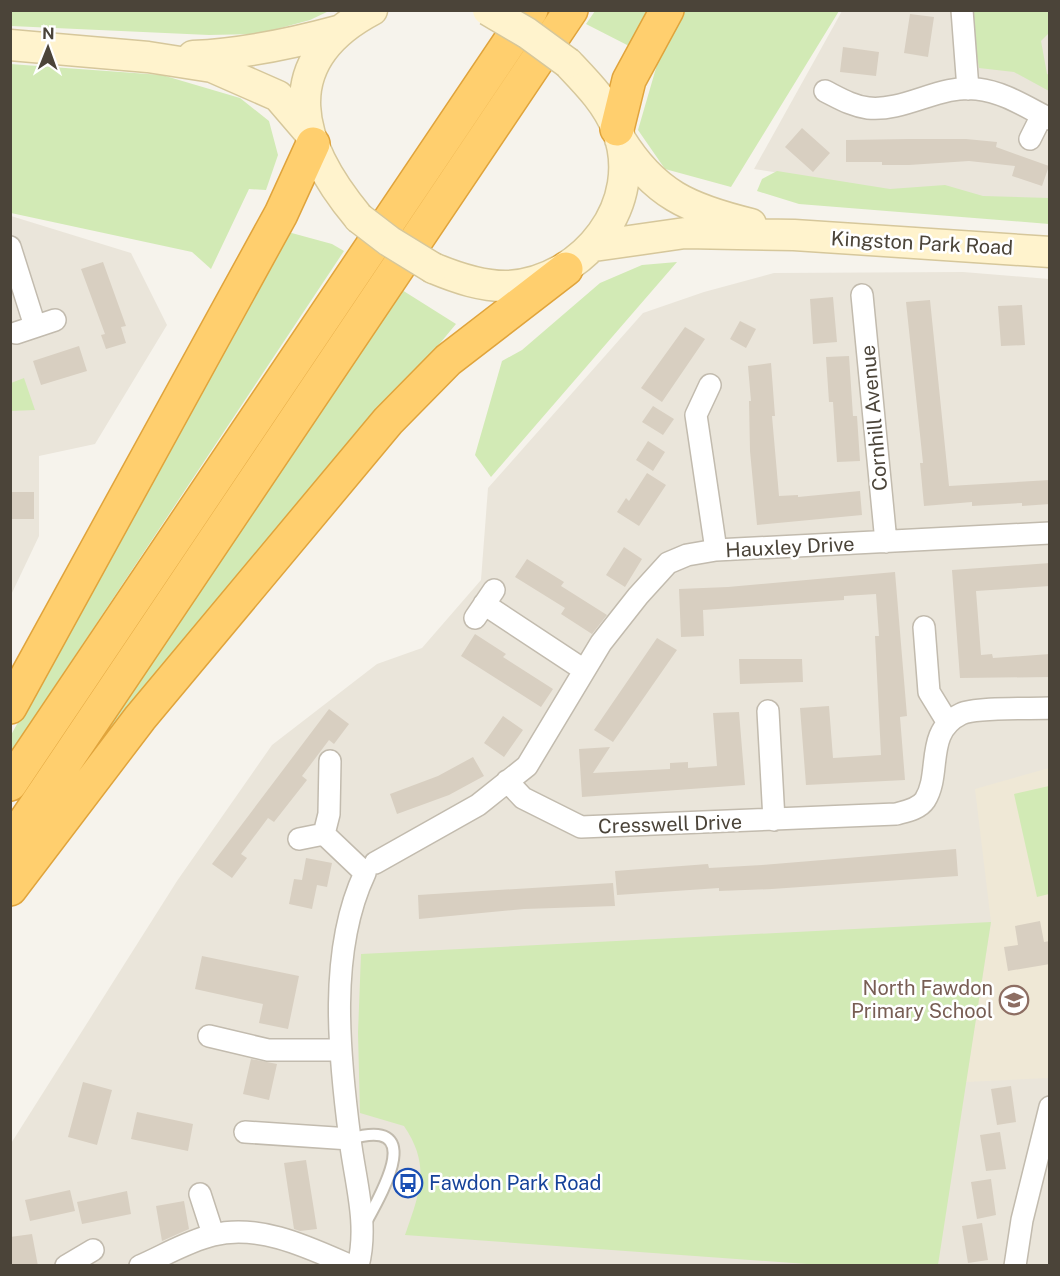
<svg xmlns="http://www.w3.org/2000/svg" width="1060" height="1276" font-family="'Public Sans',sans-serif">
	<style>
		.residential { fill: #eae5da }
		.education { fill: #efe8d6 }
		.green { fill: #d2eab5 }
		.building { fill: #d8cfc1 }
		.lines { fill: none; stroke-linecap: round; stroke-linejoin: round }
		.lane-casing { stroke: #c2bbae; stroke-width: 14 }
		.street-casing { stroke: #c2bbae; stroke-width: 24 }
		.secondary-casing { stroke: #d6c79b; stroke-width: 33 }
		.highway-casing { stroke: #e0a43c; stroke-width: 36 }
		.lane { stroke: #fff; stroke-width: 10 }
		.street { stroke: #fff; stroke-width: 21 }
		.secondary { stroke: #fff3cd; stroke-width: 30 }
		.highway { stroke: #ffcf6e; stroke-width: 33 }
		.secondary-bridge-casing { stroke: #d6c79b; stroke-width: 33; stroke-linecap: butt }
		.secondary-bridge { stroke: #fff3cd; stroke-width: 30 }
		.labels { text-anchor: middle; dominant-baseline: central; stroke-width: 5; stroke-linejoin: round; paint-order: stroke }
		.street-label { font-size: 20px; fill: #4b4439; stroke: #fff }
		.education-label { font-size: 20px; fill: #785e54; stroke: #fff; text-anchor: end }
		.transit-label { font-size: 20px; fill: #164399; stroke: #fff; text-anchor: start }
	</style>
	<rect width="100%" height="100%" fill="#f6f3ec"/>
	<path class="residential" d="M842 11H1049V200L939 197 754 169Z
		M11 216 131 253 167 325 95 444 39 456V536L11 595Z
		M963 272 1049 279V1265H11L10 1145 177 881 272 745 377 664 422 648 481 580 488 488 643 313 704 292 774 273Z"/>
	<path class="education" d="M1049 768V1078L966 1082 991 922 975 789Z"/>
	<path class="green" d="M11 10 329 11 310 20 258 34 209 35 11 26Z
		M595 11H651L631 47 586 24Z
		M683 11H839L731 187 665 169 638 130 663 44Z
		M969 11H1049V33L1041 41 1047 74 1049 75V91L1014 72 979 68Z
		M10 64 162 75 240 98 269 121 278 155 266 190 249 189 211 269 192 252 11 213Z
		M777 171 890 189 945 185 983 196 1049 198V224L799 204 757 191 762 179Z
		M288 232 332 244 344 251 11 752V735Z
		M677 262 491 477 475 455 502 361 522 350 600 283 642 265Z
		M402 290 456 324 46 816Z
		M24 378 35 410 11 411V383Z
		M1049 786V894L1037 897 1014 794Z
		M991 922 938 1265H821L405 1235C420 1192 431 1166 404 1126L360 1113 358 1033 361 954Z"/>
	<path class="building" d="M910 14 934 17 928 57 904 53Z
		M843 47 879 52 876 76 840 72Z
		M802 128 830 153 813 172 785 147Z
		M909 139H966L997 142 996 147 1049 166 1042 186 1012 176 1015 166 969 161 909 165H882V162H846V140Z
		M103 262 126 326 121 327 126 343 106 349 101 335 105 334 81 269Z
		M833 297 837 342 813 344 810 299Z
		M930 300 949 486 1050 480V504L1022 506V503L972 506V502L924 506 920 463H923L906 302Z
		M1022 305 1025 345 1001 346 998 306Z
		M740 321 756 329 746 348 730 339Z
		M685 327 705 339 662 402 641 388Z
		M79 346 87 371 41 385 33 361Z
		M849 356 853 416H857L860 461 837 462 833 402H829L826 357Z
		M771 363 775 416H772L774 439 779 496 798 495V497L860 491 862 515 757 525 750 451 749 401H751L748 366Z
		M653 406 674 419 663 435 642 422Z
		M648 441 665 452 653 471 636 460Z
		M647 473 666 485 639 526 617 512 626 498 629 501Z
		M10 492H34V519H10Z
		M624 547 642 559 625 587 606 575Z
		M527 559 564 582 561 586 607 615 592 634 561 614 565 608 515 577Z
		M1050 563V586L976 591 981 655 992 654 993 658 1050 654V677L960 678 952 570Z
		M895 572 907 716 900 717 905 780 806 785 800 708 829 706 833 758 881 755 875 636H879L876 594 844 596V600L703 610 704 636 681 637 679 589 728 587Z
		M475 634 506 654 503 657 553 689 541 707 461 656Z
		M657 638 677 650 613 742 594 730Z
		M739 659H802L803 682 740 684Z
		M329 709 349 724 334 744 329 740 302 776 307 780 274 822 268 818 241 854 247 858 232 878 212 864Z
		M739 712 745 785 582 797 579 749 610 747 593 773 670 769V763L688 762V768L717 766 713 713Z
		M503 716 523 730 504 757 484 743Z
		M473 757 484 776 449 795 397 814 390 794 438 776Z
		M956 849 958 876 772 889 719 891V888L617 895 615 871 708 864 709 868 762 865Z
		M306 858 332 863 327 887 317 885 312 909 289 904 294 879 302 880Z
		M613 883 615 906 524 909 419 919 418 895Z
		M1040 921 1044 942 1050 941V964L1008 971 1004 947 1018 945 1015 926Z
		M202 956 299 976 288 1029 259 1023 263 1004 195 989Z
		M251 1059 277 1064 269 1100 243 1094Z
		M83 1082 112 1090 97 1145 68 1137Z
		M1011 1086 1016 1122 997 1125 991 1089Z
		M137 1112 193 1124 188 1151 131 1139Z
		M1000 1132 1006 1169 986 1171 980 1135Z
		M306 1160 317 1229 300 1231 294 1229 284 1163Z
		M991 1179 996 1215 977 1219 971 1182Z
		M70 1190 75 1211 30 1221 25 1200Z
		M127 1191 131 1214 82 1224 77 1202Z
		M184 1201 189 1229 162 1241 156 1206Z
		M982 1223 988 1260 968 1263 962 1226Z
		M32 1234 38 1266H12L10 1237Z"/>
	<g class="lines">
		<g class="lane-casing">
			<path id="lane" d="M350 1139C427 1116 382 1193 365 1224"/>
		</g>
		<g class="street-casing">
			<path id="street" d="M962 10 968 89
				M825 91C839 98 852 106 868 108 905 112 940 84 977 89 1004 92 1026 107 1050 119
				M1030 139 1042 115
				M10 247 35 326
				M862 295 886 542
				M16 333 55 320
				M710 385 696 415 716 550
				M484 604 584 670
				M475 618 494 590
				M924 627 929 692 948 723
				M768 711 774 820
				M507 781 523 798 581 827 896 814C907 811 919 809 925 800 942 773 924 732 961 714 975 707 1031 709 1050 708
				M324 834 365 873C328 951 339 1055 350 1139 355 1181 369 1224 358 1266
				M299 839 324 834 329 814 330 761
				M375 863 478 805 527 766 601 643 638 596 668 563 687 555 716 550 1050 533
				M209 1036 268 1050H341
				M245 1132 350 1139
				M200 1194 213 1234
				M66 1266 93 1250
				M140 1266C163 1256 188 1241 213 1235 259 1223 310 1248 351 1266
				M1015 1266 1022 1220 1050 1107"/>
		</g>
		<g class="secondary-casing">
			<path id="secondary" d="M10 45 148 57 212 67 278 96 308 131
				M193 56C243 54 290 44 338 31
				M620 139C654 194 689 209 751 224
				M359 218C298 145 272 63 372 10
				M594 246 685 233 794 235 1050 252
				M433 268C457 278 483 287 509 286 584 281 646 203 617 129 607 103 587 83 568 63"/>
		</g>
		<g class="highway-casing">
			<path id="highway" d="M617 129 629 80 667 10
				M10 707 281 214 313 144
				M10 784 531 10
				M10 844 571 10
				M10 889 140 718 388 421 448 360 566 269"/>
		</g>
		<use href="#lane" class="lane"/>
		<use href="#street" class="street"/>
		<use href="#secondary" class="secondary"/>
		<use href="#highway" class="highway"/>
		<g class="secondary-bridge-casing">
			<path id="secondary-bridge" d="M488 10 527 33 568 63
				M359 218 389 241 433 268"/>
		</g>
		<use href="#secondary-bridge" class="secondary-bridge"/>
	</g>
	<defs>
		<g id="school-ring" transform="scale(1.5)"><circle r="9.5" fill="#fff" stroke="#8d6e63" stroke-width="1.5"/><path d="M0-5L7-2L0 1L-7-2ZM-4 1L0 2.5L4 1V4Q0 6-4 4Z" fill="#8d6e63"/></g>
		<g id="bus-ring" transform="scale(1.5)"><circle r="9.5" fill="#fff" stroke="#1a4fb4" stroke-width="1.5"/><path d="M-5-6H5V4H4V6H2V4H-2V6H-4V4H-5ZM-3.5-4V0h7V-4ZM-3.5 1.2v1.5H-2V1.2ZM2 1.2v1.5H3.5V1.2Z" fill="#1a4fb4"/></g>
	</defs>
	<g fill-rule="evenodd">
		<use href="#school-ring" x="1014" y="1000"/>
		<use href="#bus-ring" x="408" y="1183"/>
	</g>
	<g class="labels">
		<g class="street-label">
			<text transform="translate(922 243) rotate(3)">Kingston Park Road</text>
			<text transform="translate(874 418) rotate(-95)">Cornhill Avenue</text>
			<text transform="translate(790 547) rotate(-3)">Hauxley Drive</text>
			<text transform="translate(670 824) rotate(-2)">Cresswell Drive</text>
		</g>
		<g class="education-label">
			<text x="993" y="988">North Fawdon<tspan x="993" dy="23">Primary School</tspan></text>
		</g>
		<g class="transit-label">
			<text x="429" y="1183">Fawdon Park Road</text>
		</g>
	</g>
	<rect width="1060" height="1276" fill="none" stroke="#4b4439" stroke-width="24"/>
	<g transform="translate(48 48) rotate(1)" stroke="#ffffff" stroke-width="4.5" paint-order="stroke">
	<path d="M0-4.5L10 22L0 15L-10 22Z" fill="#4b4439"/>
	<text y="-9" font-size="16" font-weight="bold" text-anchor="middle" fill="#4b4439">N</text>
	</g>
</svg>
